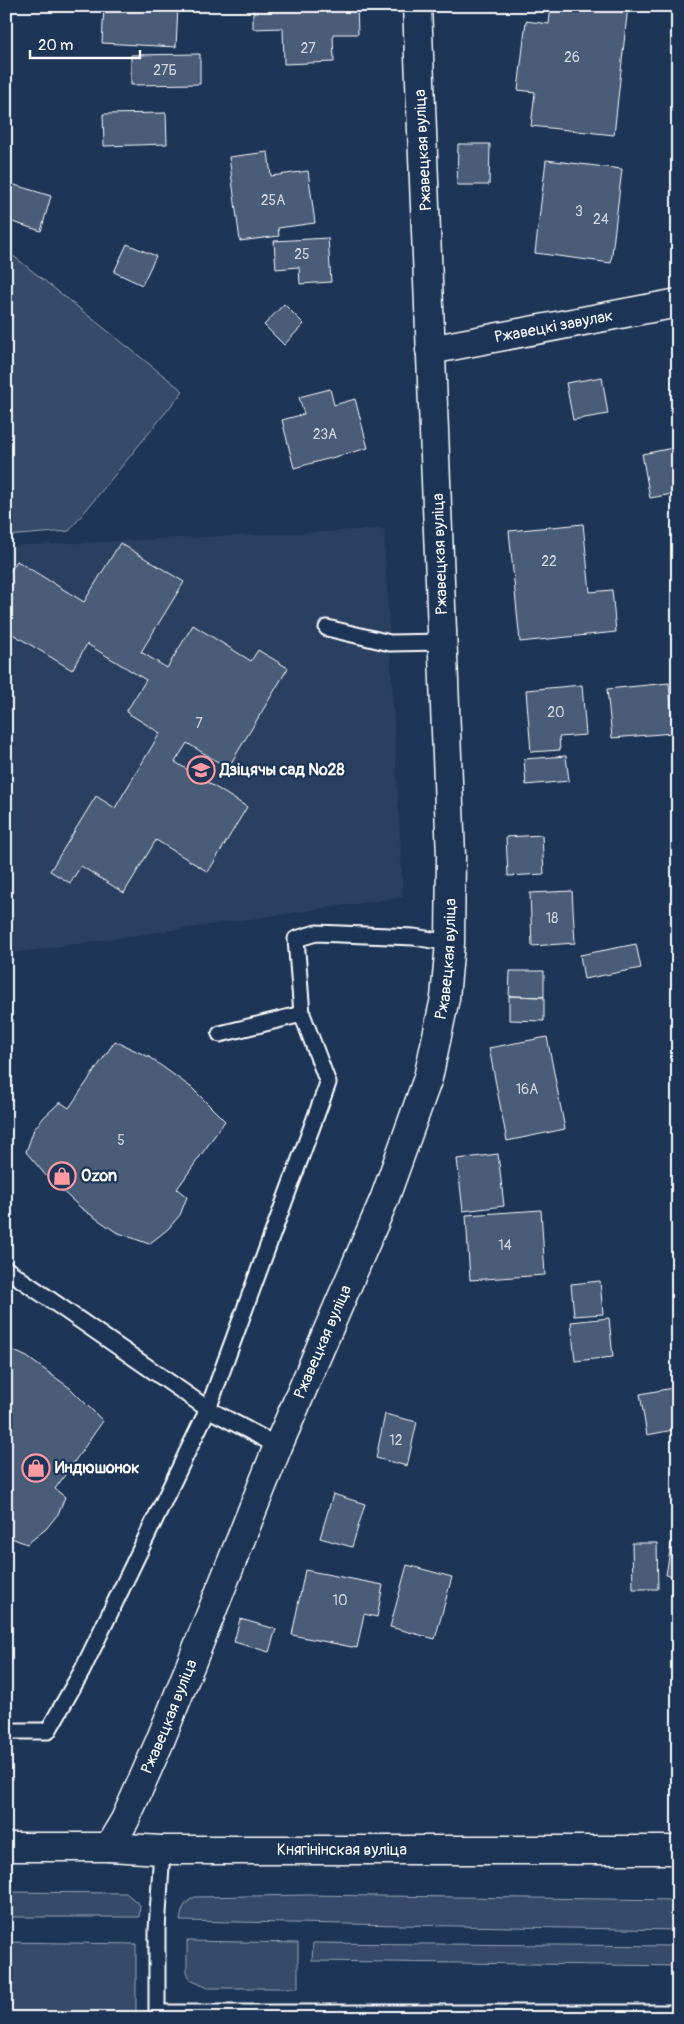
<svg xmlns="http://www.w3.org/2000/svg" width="684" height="2024" font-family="Pangolin,sans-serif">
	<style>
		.built { fill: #2a4161 }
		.green { fill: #364b69; stroke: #9aa5b4 }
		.building { fill: #4a5d79; stroke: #fff }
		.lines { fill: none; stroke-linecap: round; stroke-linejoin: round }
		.lane-casing { stroke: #fff; stroke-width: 19 }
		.street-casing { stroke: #fff; stroke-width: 31 }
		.secondary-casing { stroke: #fff; stroke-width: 31 }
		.lane { stroke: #1d3557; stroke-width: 15 }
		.street { stroke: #1d3557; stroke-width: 28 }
		.secondary { stroke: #1d3557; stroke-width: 28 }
		.labels { text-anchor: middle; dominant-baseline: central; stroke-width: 4.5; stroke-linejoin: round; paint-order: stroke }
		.number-label { font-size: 14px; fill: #d2d6de }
		.street-label { font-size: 16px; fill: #fff; stroke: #1d3557 }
		.poi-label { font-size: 16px; font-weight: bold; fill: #fff; stroke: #1d3557; text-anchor: start }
	</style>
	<rect width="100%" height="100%" fill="#1d3557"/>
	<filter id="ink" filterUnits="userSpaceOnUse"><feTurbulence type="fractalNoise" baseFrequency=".02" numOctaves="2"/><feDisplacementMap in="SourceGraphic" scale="10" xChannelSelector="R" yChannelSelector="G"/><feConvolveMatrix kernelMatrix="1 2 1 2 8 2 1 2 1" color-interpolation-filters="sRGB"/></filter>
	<g filter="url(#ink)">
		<path class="built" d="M384 529 403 897 6 954V550L9 546Z"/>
		<path class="green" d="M6 250 183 391 69 531 6 536Z
			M6 1892 126 1893 140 1905 139 1917H6Z
			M306 1895 678 1900V1930L180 1921C182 1909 183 1903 195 1897Z
			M187 1941 298 1943V1988H208L190 1980 187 1971Z
			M6 1942 136 1944V2018H6Z
			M313 1943 678 1946V1966L312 1961Z"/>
		<path class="building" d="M104 6H178L176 47 102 43Z
			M253 6H357L358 34H333L334 62 284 64 283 28 253 29Z
			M551 6H628L614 135 531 126 535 92 518 90 526 21 549 24Z
			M200 54V84L131 85V55Z
			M166 113 167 144 104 146 103 114Z
			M458 144H490L489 185H457Z
			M268 152 271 176 308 171 315 223 278 228 279 236 240 241 229 157Z
			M546 160 622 169 611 263 535 253Z
			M8 183 51 196 41 231 6 220Z
			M328 238 331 282 300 284 299 267 276 269 274 241Z
			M127 244 156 256 142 285 114 272Z
			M284 304 304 324 284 345 264 325Z
			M602 377 608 414 573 420 566 383Z
			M330 389 334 405 355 399 368 448 294 468 282 420 304 414 299 397Z
			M678 447V493L650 498 642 454Z
			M583 524 590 592 612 590 616 632 520 642 509 531Z
			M120 543 184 582 141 652 167 668 193 625 251 661 258 650 288 668 228 768 187 743 175 762 247 807 208 872 156 840 124 893 81 866 70 883 50 871 96 796 115 808 160 733 126 712 146 680 87 644 72 670 6 630V578L17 561 84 602Z
			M669 683 673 733 612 738 607 689Z
			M582 685 586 735 559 737 560 750 531 752 526 690Z
			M566 756 569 781 526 785 524 759Z
			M542 835 544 874 508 876 506 837Z
			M572 891 575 943 532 946 530 893Z
			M636 944 641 968 584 979 580 955Z
			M510 971H544V997L509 996Z
			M509 996 544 997V1021L509 1020Z
			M547 1037 565 1129 507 1141 489 1048Z
			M115 1041 149 1057 192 1088 225 1121 177 1189 187 1197 180 1215 168 1229 149 1244 116 1232 81 1208 47 1177 26 1152 34 1129 45 1116 60 1102 69 1108Z
			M498 1154 504 1206 463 1211 457 1159Z
			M541 1210 545 1275 470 1280 466 1215Z
			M600 1281 603 1314 574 1316 571 1284Z
			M609 1318 613 1357 575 1361 571 1322Z
			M6 1347 27 1357 70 1388 103 1421 55 1489 65 1497 58 1514 46 1529 27 1544 6 1536Z
			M678 1387V1429L647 1435 640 1394Z
			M385 1414 417 1422 407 1466 376 1458Z
			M333 1494 365 1504 352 1547 320 1538Z
			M678 1503V1577L666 1575Z
			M632 1543H657L658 1589H633Z
			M407 1565 452 1577 435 1639 390 1627Z
			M305 1570 383 1585 377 1617 364 1614 357 1648 292 1635Z
			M240 1619 276 1629 269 1652 234 1642Z"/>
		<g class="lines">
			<g class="lane-casing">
				<path id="lane" d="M327 628 390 643 443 642
					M302 1014 296 939 316 933 414 937 450 943
					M6 1269 208 1409 278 1446
					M6 1731H48L82 1671 208 1409 328 1083 302 1014 220 1034
					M158 2013H678
					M157 2018V1930L162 1850"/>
			</g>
			<g class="street-casing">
				<g id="street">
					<path id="s1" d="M430 350 678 303"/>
					<path id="s2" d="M109 1847 125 1820 160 1741 278 1446 384 1200 428 1078 445 998 450 943 451 856 417 6"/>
				</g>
			</g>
			<g class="secondary-casing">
				<g id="secondary">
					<path id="s3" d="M6 1847H109L162 1850H678"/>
				</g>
			</g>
			<use href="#lane" class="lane"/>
			<use href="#street" class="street"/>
			<use href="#secondary" class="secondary"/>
		</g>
	</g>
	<defs>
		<g id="school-ring" transform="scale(1.4375)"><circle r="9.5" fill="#1d3557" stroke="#ff9aa2" stroke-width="1.5"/><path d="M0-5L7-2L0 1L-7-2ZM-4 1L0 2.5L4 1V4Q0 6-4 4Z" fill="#ff9aa2"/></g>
		<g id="shop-ring" transform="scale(1.4375)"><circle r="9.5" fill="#1d3557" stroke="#ff9aa2" stroke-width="1.5"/><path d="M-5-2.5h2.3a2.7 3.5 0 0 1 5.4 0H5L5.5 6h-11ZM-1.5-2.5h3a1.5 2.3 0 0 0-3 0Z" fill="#ff9aa2"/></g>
	</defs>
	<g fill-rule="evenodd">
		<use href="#school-ring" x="201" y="770"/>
		<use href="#shop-ring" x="62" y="1176"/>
		<use href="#shop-ring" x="36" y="1468"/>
	</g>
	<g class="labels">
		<g class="number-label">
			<text x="308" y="48">27</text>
			<text x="572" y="57">26</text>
			<text x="165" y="70">27Б</text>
			<text x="273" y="200">25А</text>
			<text x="579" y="211">3</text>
			<text x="601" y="219">24</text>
			<text x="302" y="254">25</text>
			<text x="325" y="434">23А</text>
			<text x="549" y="561">22</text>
			<text x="556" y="712">20</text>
			<text x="199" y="723">7</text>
			<text x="552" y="918">18</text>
			<text x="527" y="1089">16А</text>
			<text x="121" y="1140">5</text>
			<text x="505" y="1245">14</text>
			<text x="396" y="1440">12</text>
			<text x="340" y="1600">10</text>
		</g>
		<g class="street-label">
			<text transform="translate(423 150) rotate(-93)">Ржавецкая вуліца</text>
			<text stroke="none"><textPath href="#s1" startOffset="126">Ржавецкі завулак</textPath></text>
			<text transform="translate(440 554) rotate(-92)">Ржавецкая вуліца</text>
			<text stroke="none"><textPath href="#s2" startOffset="954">Ржавецкая вуліца</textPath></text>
			<text stroke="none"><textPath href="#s2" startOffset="549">Ржавецкая вуліца</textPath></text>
			<text stroke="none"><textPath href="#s2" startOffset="144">Ржавецкая вуліца</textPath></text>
			<text stroke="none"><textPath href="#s3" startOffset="336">Княгінінская вуліца</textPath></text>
		</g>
		<g class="poi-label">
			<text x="220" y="770">Дзіцячы сад №28</text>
			<text x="81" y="1176">Ozon</text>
			<text x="55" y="1468">Индюшонок</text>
		</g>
	</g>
	<rect width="684" height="2024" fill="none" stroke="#1d3557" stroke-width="25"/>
	<rect x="12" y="12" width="659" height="1999" fill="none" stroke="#fff" stroke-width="2" filter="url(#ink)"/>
	<path d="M30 50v8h110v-8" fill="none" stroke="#ffffff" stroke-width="2.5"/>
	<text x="38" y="50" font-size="15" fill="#ffffff" stroke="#1d3557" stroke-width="4" paint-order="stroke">20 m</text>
</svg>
